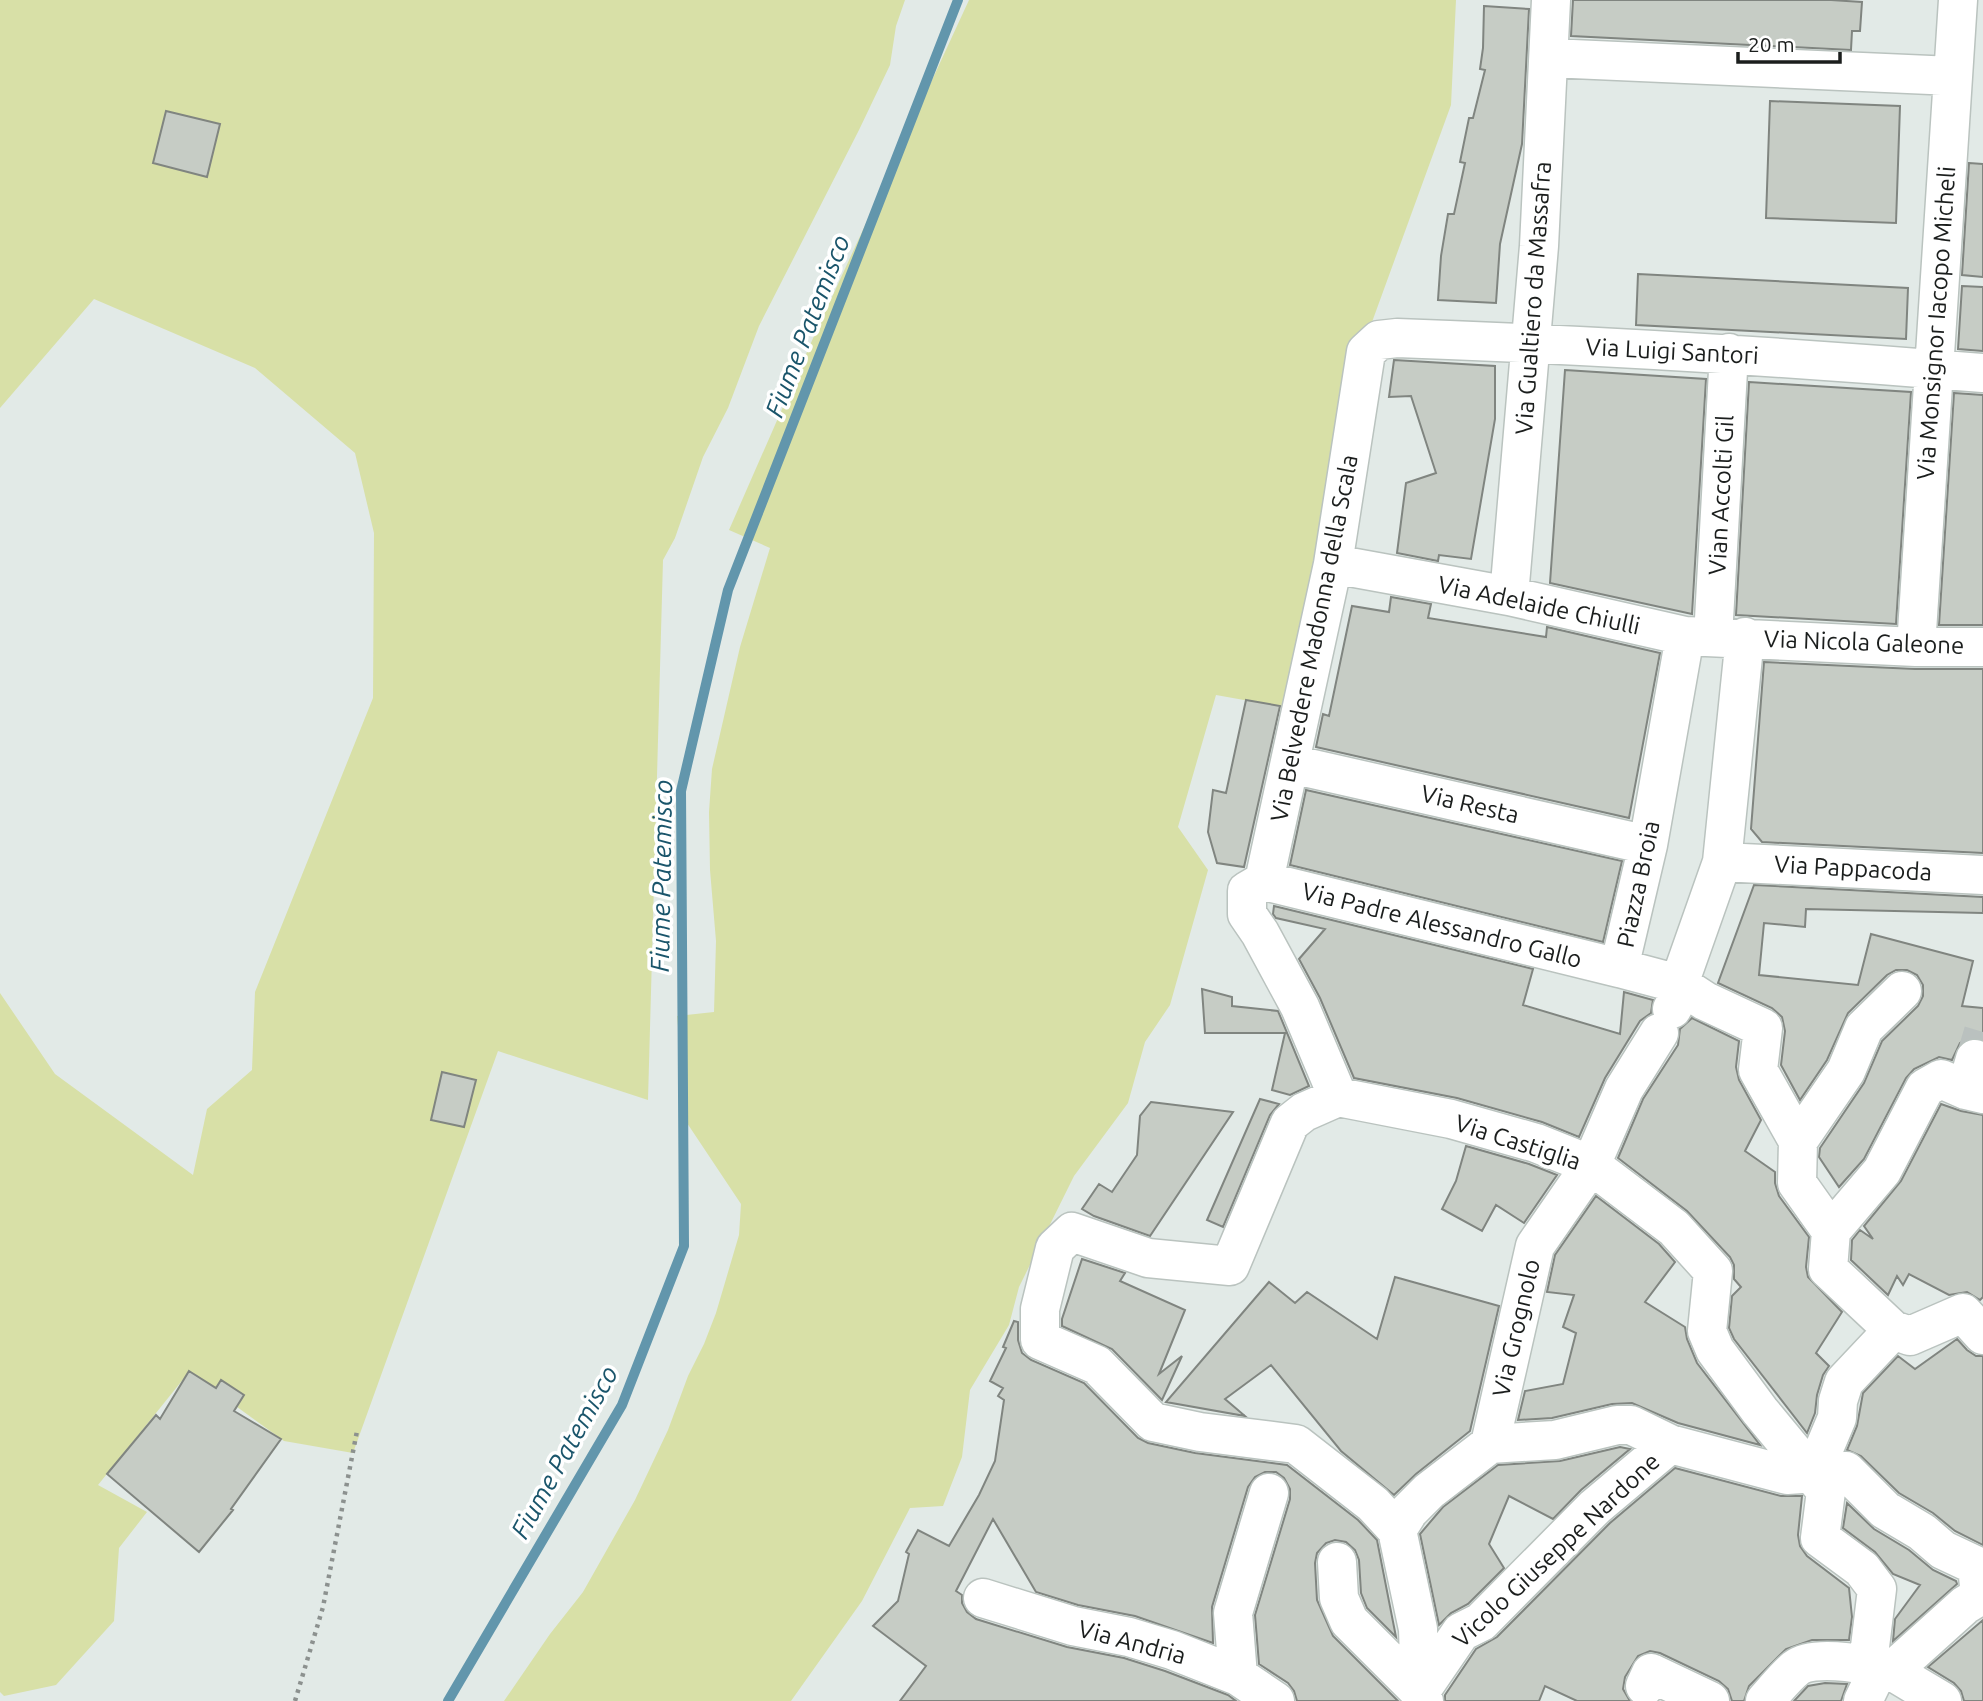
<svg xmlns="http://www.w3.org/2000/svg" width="1983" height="1701" font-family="Ubuntu,sans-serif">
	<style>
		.green { fill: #d8e0a7 }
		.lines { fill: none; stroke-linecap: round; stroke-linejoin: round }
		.stream { stroke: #6296ac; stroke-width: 10 }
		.building { fill: #c6ccc5; stroke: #808580; stroke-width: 2 }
		.minor-tunnel { stroke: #bac1bf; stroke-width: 38; stroke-dasharray: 38 19; stroke-linecap: butt }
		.minor-casing { stroke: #bac3bf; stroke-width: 41 }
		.path { stroke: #8c918f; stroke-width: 4.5; stroke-dasharray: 3.5 5; stroke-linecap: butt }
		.minor { stroke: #fff; stroke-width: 38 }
		.labels { text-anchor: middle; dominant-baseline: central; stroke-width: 7; stroke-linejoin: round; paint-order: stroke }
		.street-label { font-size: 24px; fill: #1b1e1d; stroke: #fff }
		.water-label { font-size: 26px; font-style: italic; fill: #1a556b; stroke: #fff }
	</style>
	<rect width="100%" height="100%" fill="#e2eae7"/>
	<path class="green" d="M0 0H905L896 26 890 65 859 130 759 326 728 408 703 457 675 538 663 560 648 1100 498 1051 353 1453 284 1441 189 1372 98 1485 147 1512 119 1548 114 1621 56 1685 4 1696 0 1692V993L55 1074 193 1175 207 1109 252 1070 255 992 373 698 374 533 355 453 255 368 94 299 0 408Z
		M969 0H1456L1451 105 1356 366 1288 708 1216 695 1178 827 1208 870 1170 1005 1145 1042 1128 1103 1074 1176 1019 1287 1009 1325 970 1390 962 1457 943 1506 910 1508 862 1601 791 1701H504L550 1634 583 1592 635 1500 668 1430 688 1376 704 1344 716 1313 739 1235 741 1204 687 1123 677 1016 714 1012 716 941 710 870 709 812 712 769 740 647 770 548 729 530 814 336Z"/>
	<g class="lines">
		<path class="stream" d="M448 1701 622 1405 684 1246 681 791 728 590 958 0"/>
	</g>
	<path class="building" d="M1573 0H1831L1862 2 1860 31H1852L1851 50 1571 36Z
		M1484 6 1529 9 1522 144 1500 244 1496 303 1438 300 1441 256 1448 214H1454L1465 163 1460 162 1469 118H1473L1485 70 1480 69 1483 48Z
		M1770 101 1900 106 1896 223 1766 218Z
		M166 111 220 124 207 177 153 163Z
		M1969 163 1983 164V277L1962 275Z
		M1638 274 1908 288 1906 339 1636 325Z
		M1962 286 1983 287V351L1958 349Z
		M1394 360 1495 366V419L1471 559 1439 555 1438 561 1397 553 1406 483 1436 473 1411 396 1389 397Z
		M1565 370 1706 379 1692 614 1550 583Z
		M1749 382 1911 392 1896 624 1736 615Z
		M1954 393 1983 395V625H1939Z
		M1391 597 1431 604 1428 618 1546 637 1547 627 1660 653 1629 818 1316 747 1323 714 1329 716 1352 606 1389 612Z
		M1764 662 1915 669H1983V853L1762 842 1751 829Z
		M1246 700 1280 706 1244 867 1217 863 1208 832 1213 790 1226 793Z
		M1306 790 1622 861 1603 942 1290 865Z
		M1754 885 1983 897V913L1806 909 1805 927 1764 923 1759 975 1858 985 1871 934 1973 961 1962 1006 1983 1008V1039L1970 1038 1960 1043 1952 1060 1939 1057 1914 1069 1906 1078 1864 1159 1839 1187 1819 1157 1820 1148 1864 1083 1882 1041 1918 1006 1923 996V985L1917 975 1907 970H1896L1887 975 1848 1013 1827 1060 1800 1100 1781 1065 1785 1031 1782 1017 1772 1008 1718 983Z
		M1274 906 1533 969 1523 1005 1620 1034 1624 992 1653 1000 1651 1013 1640 1021 1605 1078 1579 1137 1542 1122 1457 1098 1354 1078 1320 998 1299 959 1325 929 1276 918 1273 914Z
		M1202 989 1232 997V1006L1278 1011 1309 1086 1290 1095 1272 1090 1285 1033H1205Z
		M1692 1018 1739 1041 1736 1067 1739 1080 1761 1120 1745 1151 1775 1172V1183L1779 1196 1809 1237 1806 1267 1808 1277 1842 1312 1816 1353 1829 1366 1823 1375 1817 1395 1815 1413 1807 1433 1734 1339 1729 1328 1732 1296 1741 1287 1734 1279V1265L1730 1257 1687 1211 1618 1158 1643 1099 1678 1045 1680 1029Z
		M442 1072 476 1080 464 1127 431 1120Z
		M1260 1099 1279 1104 1270 1115 1223 1227 1207 1220Z
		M1151 1102 1233 1112 1150 1236 1094 1216 1082 1209 1099 1184 1112 1192 1137 1155 1140 1116Z
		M1941 1104 1961 1111 1983 1115V1297L1980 1300 1967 1292 1949 1295 1909 1274 1903 1285 1897 1276 1888 1295 1851 1260 1852 1240 1860 1230 1873 1239 1864 1226 1901 1181Z
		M1466 1146 1529 1164 1557 1175 1524 1223 1496 1205 1482 1231 1442 1209 1456 1181Z
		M1596 1196 1659 1244 1675 1262 1645 1302 1685 1327 1687 1339 1697 1363 1760 1445 1678 1423 1632 1403 1612 1404 1552 1418 1518 1420 1525 1391 1563 1384 1576 1333 1563 1327 1574 1295 1547 1292 1555 1255Z
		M1082 1259 1125 1273 1120 1281 1185 1310 1159 1374 1182 1356 1162 1400 1112 1349 1062 1326V1319Z
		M1395 1277 1499 1306 1470 1431 1416 1474 1394 1495 1341 1451 1271 1365 1225 1399 1245 1416 1166 1402 1269 1282 1295 1303 1307 1292 1377 1339Z
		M1014 1321 1018 1322V1340L1022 1353 1031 1360 1084 1383 1138 1438 1148 1443 1195 1453 1287 1465 1358 1520 1377 1540 1396 1637 1367 1608 1361 1593 1359 1560 1355 1550 1346 1542 1335 1540 1326 1543 1317 1553 1315 1563 1317 1600 1333 1636 1398 1701H1297L1294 1691 1288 1683 1259 1664 1255 1615 1290 1499V1489L1284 1478 1276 1472H1265L1255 1477 1248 1487 1212 1607 1213 1643 1135 1616 1078 1605 1036 1592 993 1519 956 1591 962 1595V1603L967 1612 976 1619 1067 1647 1124 1658 1165 1671 1228 1695 1236 1701H900L926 1666 873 1626 898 1601 909 1554 906 1552 918 1530 949 1546 979 1495 995 1461 1004 1400 998 1396 1003 1388 990 1381 1006 1348 1003 1347Z
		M1957 1339 1967 1350 1976 1356H1983V1545L1955 1531 1933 1513 1899 1493 1861 1456 1847 1450 1857 1426 1863 1393 1898 1356 1915 1369Z
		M189 1371 216 1388 221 1380 244 1395 234 1411 281 1439 231 1509 233 1510 199 1552 107 1474 156 1415 160 1419Z
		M1620 1447 1630 1449 1581 1490 1553 1519 1509 1496 1489 1544 1504 1568 1468 1604 1451 1613 1439 1625 1420 1534 1443 1507 1498 1465 1560 1461Z
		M1675 1468 1781 1496H1802L1798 1535 1800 1546 1807 1556 1849 1588 1852 1617 1849 1640H1812L1786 1649 1749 1686 1744 1701H1732L1728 1689 1719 1681 1660 1653 1650 1651 1638 1656 1625 1677 1623 1689 1630 1701H1577L1545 1686 1539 1701H1445V1695L1476 1649 1497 1637 1610 1523Z
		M1847 1503 1874 1529 1909 1550 1933 1570 1956 1581 1957 1584 1893 1641 1895 1619 1920 1585 1893 1574 1875 1552 1843 1528Z
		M1983 1620V1701H1964L1961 1691 1954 1683 1928 1667Z
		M1825 1683 1847 1684 1841 1701H1794L1808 1686Z"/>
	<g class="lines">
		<path class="minor-tunnel" d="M1975 1059 1983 1032"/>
		<g class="minor-casing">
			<path id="minor" d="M1550 58 1953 76
				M1333 564 1509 596 1685 636 1916 647H1983
				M1509 596 1539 246 1551 0
				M1685 636 1648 845 1619 968 1679 984 1722 862 1745 637
				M1713 637 1729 353
				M1916 647 1958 0
				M1291 764 1648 845
				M1722 862 1983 875
				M1264 881 1333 564 1366 352 1379 340 1397 338C1593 345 1788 357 1983 373
				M1264 881 1619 968
				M1264 881 1247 891V914L1260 933 1300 1007 1338 1097
				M1672 1009 1676 1002 1679 984 1705 1001 1763 1028 1758 1070 1798 1141 1797 1183 1831 1231 1828 1269 1893 1330
				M1966 1090 1975 1059
				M1338 1097 1304 1112 1290 1123 1230 1266 1148 1258 1072 1232 1055 1248 1040 1309V1340L1097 1365 1153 1422 1200 1432 1296 1444 1373 1504 1397 1530 1418 1629 1420 1692 1424 1701
				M1338 1097 1451 1119 1536 1143 1591 1165 1674 1228 1713 1271 1707 1331 1715 1350 1760 1411 1813 1475
				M1798 1141 1846 1071 1864 1028 1902 991
				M1831 1231 1882 1171 1925 1088 1941 1079 1966 1090 1983 1094
				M1490 1444 1555 1440 1617 1425H1631L1670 1444 1787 1475 1846 1471 1885 1510 1922 1532 1943 1550 1977 1566 1980 1596
				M1397 1530 1409 1511 1429 1491 1490 1444 1535 1246 1591 1165 1624 1089 1659 1033
				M1337 1562 1339 1598 1349 1621 1420 1692 1461 1632 1481 1622 1595 1507 1670 1444
				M983 1598 1073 1626 1129 1637 1172 1650 1238 1676 1275 1701
				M1879 1668 1869 1655 1877 1589 1862 1569 1820 1538 1826 1491 1813 1475 1837 1418 1838 1401 1844 1382 1893 1330 1910 1336 1963 1313 1983 1335
				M1895 1668 1900 1676 1942 1701
				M1238 1676 1233 1613 1269 1493
				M1645 1686 1651 1673 1710 1701
				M1765 1701C1775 1690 1785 1677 1796 1668 1813 1655 1859 1663 1879 1668
				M1863 1701 1879 1668H1895L1965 1605 1980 1596H1983"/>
		</g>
		<path class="path" d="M295 1701 323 1607 357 1431"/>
		<use href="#minor" class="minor"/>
	</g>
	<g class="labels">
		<g class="street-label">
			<text transform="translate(1533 298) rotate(-86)">Via Gualtiero da Massafra</text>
			<text transform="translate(1936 323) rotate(-86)">Via Monsignor Iacopo Micheli</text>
			<text transform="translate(1672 351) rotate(3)">Via Luigi Santori</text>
			<text transform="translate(1721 495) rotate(-87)">Vian Accolti Gil</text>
			<text transform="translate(1539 605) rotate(12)">Via Adelaide Chiulli</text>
			<text transform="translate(1314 638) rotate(-79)">Via Belvedere Madonna della Scala</text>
			<text transform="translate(1864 642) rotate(2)">Via Nicola Galeone</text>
			<text transform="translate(1470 804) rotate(13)">Via Resta</text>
			<text transform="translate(1853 868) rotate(3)">Via Pappacoda</text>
			<text transform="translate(1638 884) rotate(-78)">Piazza Broia</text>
			<text transform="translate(1442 925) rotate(14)">Via Padre Alessandro Gallo</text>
			<text transform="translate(1518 1142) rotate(18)">Via Castiglia</text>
			<text transform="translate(1516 1328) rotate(-77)">Via Grognolo</text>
			<text transform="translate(1556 1550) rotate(-43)">Vicolo Giuseppe Nardone</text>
			<text transform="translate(1132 1642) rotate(15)">Via Andria</text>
		</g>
		<g class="water-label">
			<text transform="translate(807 326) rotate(-69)">Fiume Patemisco</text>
			<text transform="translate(661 876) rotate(-89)">Fiume Patemisco</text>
			<text transform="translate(564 1452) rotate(-61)">Fiume Patemisco</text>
		</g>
	</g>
	<path d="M1738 52v10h102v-10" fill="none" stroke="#1b1e1d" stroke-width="3.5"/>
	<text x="1748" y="52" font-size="21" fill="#1b1e1d" stroke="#ffffff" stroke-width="5" paint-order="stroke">20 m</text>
</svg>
